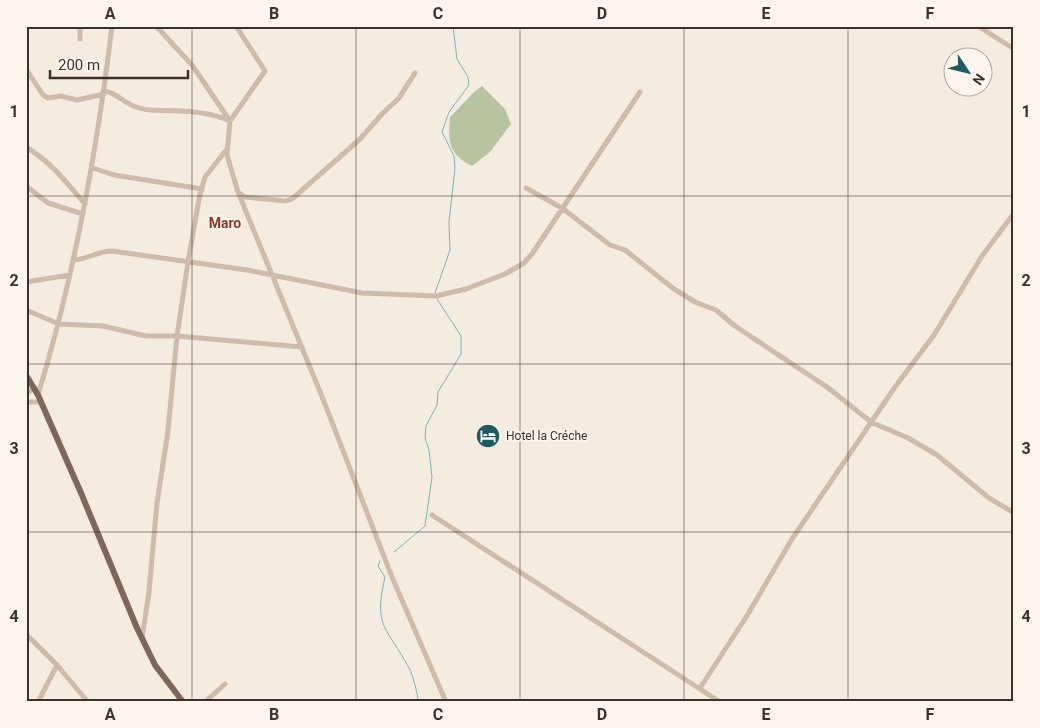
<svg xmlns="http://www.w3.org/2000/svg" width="1040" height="728" font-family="Roboto,sans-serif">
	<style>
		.green { fill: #b8c4a0 }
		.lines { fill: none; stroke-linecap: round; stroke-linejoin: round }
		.stream { stroke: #7fb0b2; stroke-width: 1 }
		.minor { stroke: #cdbbac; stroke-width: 5 }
		.major { stroke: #7d675c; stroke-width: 6 }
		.grid { fill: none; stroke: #3b302b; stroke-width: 1; stroke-opacity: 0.55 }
		.labels { text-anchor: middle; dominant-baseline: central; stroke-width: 4; stroke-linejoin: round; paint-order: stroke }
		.poi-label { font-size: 12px; fill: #3b302b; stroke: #fbf5ee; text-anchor: start }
		.neighbourhood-label { font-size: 14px; font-weight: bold; fill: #8c3b22; stroke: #fbf5ee }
		.neatline { fill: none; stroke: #3b302b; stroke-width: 2 }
		.grid-label { font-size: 16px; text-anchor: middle; font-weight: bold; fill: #3b302b }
	</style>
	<rect width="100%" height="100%" fill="#f4ebe1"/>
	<path class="green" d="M482 86 505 109 511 124 490 152 472 166C448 154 448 141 450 117 460 108 472 92 482 86Z"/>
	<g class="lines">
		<path class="stream" d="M435 293 450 250 449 222 455 168 454 156 442 132 449 112 469 85 468 77 457 59 453 26
			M394 552 425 526 432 477 429 450 425 438 426 426 437 405 438 392 461 354V336L437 299
			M380 561 378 566 385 577C373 628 387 627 409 668 414 677 416 691 419 702"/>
		<path class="minor" d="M80 26V39
			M156 26 192 65 230 121 227 155 238 192 323 399 392 577 446 702
			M978 26 1014 49
			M26 69 43 95 48 98 61 96 77 100 104 94
			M105 91C117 93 124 103 136 107 151 113 166 109 182 111 198 112 216 114 230 121L265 71 236 26
			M26 147C51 162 67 183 85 204
			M93 168 114 175 202 189
			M26 186 48 203 83 214
			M526 188 562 208 610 245 625 250 674 289 695 302 716 310 735 326 827 387 871 422 908 438 937 455 989 498 1014 513
			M239 193 245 197 286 201 292 199 359 140 382 114 399 98 415 73
			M74 260C88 259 98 251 112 251L247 270 362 293 436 296 466 289 505 274 524 263 532 254 640 92
			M26 282 70 275
			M26 310 59 324 103 326 146 336H177L302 347
			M26 394 35 388
			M38 395C75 274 97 151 112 26
			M26 402H41
			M432 515 720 702
			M26 634 57 665 88 702
			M142 638 149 592 157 503 168 431 177 336 188 262 199 199 205 177 227 149
			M700 688 748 614 792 539 895 387 934 335 982 256 1014 213
			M38 702 57 665
			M205 702 225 684"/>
		<path class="major" d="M26 375 38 395 81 493 137 628 155 665 183 702"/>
	</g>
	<path class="grid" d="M192 26V702M356 26V702M520 26V702M684 26V702M848 26V702M26 196H1014M26 364H1014M26 532H1014"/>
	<defs>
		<g id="hotel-disc" transform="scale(1.25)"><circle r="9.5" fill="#1f5a5e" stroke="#fbf5ee"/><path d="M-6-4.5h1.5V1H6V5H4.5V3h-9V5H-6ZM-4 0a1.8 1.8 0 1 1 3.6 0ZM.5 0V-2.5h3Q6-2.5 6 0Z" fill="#fff"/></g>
	</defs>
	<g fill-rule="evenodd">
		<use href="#hotel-disc" x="488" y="436"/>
	</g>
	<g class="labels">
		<g class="poi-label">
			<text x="506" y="436">Hotel la Créche</text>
		</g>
		<g class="neighbourhood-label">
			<text x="225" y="223">Maro</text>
		</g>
	</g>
	<rect width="1040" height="728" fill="none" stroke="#fbf5ee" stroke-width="55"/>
	<g transform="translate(968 72) rotate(125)"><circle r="24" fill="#fbf5ee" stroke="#aea6a0"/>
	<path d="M0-4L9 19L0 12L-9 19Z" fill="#1f5a5e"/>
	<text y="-8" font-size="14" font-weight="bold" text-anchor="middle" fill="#3b302b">N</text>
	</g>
	<path d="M50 70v8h138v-8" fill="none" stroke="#3b302b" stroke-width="2.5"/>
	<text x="58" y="70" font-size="15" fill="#3b302b" stroke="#fbf5ee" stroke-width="4" paint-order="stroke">200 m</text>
	<rect x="28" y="28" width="984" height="672" class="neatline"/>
	<g class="grid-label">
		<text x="110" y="19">A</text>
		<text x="274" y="19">B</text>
		<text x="438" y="19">C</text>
		<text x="602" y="19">D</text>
		<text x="766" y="19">E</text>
		<text x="930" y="19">F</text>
		<text x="14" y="117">1</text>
		<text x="1026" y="117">1</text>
		<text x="14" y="286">2</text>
		<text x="1026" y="286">2</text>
		<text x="14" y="454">3</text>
		<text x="1026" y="454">3</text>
		<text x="14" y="622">4</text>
		<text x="1026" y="622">4</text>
		<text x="110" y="720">A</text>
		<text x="274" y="720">B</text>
		<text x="438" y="720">C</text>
		<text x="602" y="720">D</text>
		<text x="766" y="720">E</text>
		<text x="930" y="720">F</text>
	</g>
</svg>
